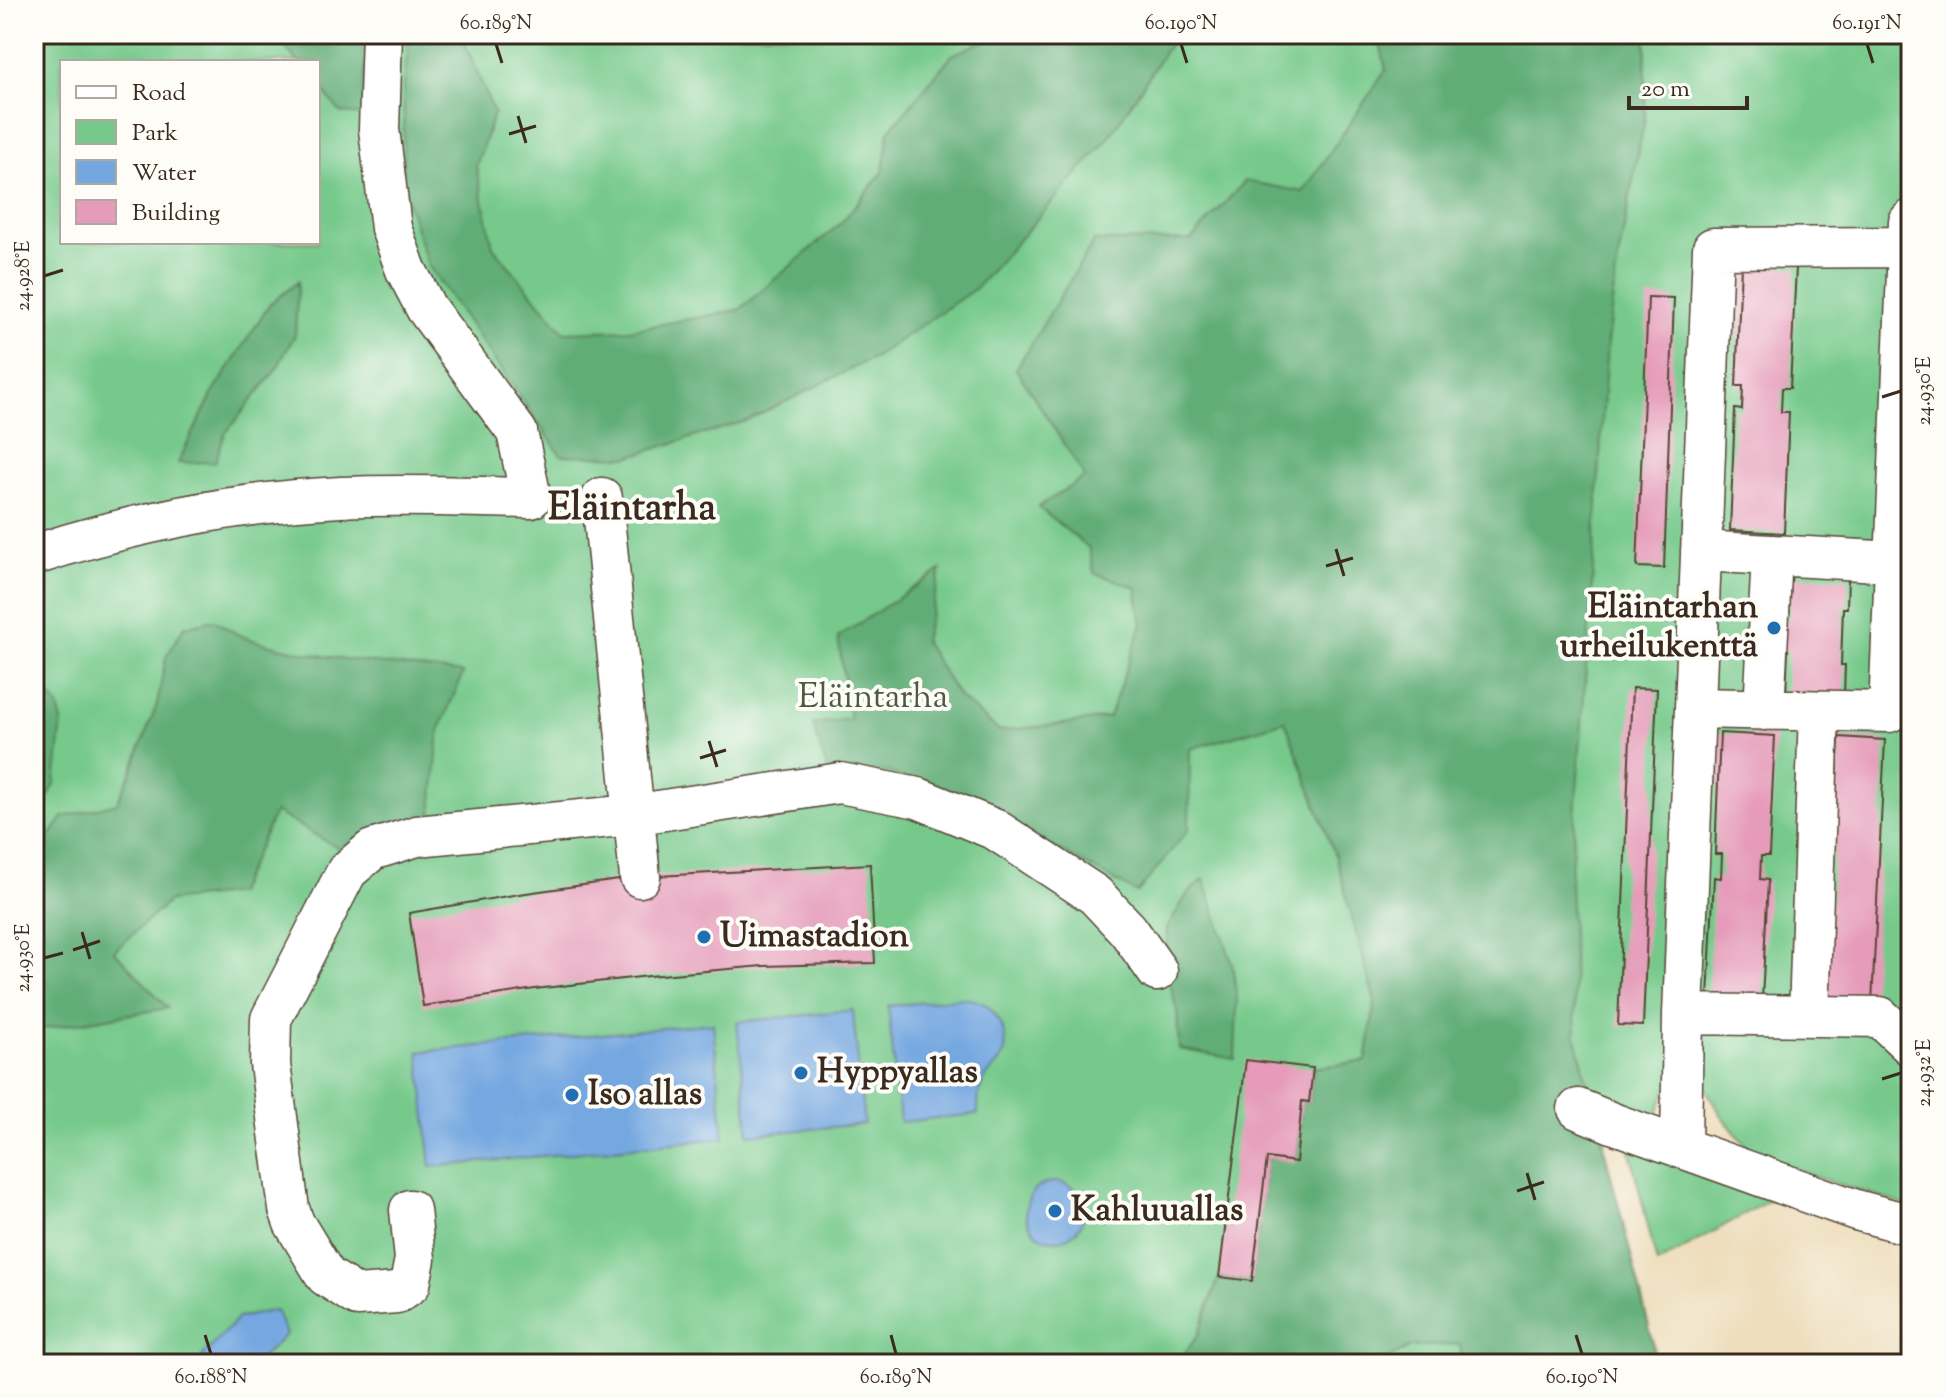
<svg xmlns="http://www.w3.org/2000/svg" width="1945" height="1398" font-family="'Sorts Mill Goudy',serif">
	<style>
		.green { fill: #76c98b; stroke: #587a54; stroke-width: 2; fill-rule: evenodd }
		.forest { fill: #60ad77; stroke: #4e6c4a; stroke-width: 2 }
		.water { fill: #74a7e0; stroke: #58687f; stroke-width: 2 }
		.building { fill: #e59bb9 }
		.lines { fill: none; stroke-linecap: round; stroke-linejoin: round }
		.minor-casing { stroke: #564536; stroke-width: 43 }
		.minor { stroke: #fff; stroke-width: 40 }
		.ticks { fill: none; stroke: #3b2a1e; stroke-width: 3 }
		.poi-dot { fill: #1f6fb2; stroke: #fdfcf7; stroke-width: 3 }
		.labels { text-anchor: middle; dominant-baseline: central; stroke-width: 8; stroke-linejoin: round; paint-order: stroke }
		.poi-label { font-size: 34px; font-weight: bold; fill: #3b2a1e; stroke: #fdfcf7; text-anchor: start }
		.park-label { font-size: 34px; fill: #4d5a3f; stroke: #fdfcf7 }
		.quarter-label { font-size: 38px; font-weight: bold; fill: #3b2a1e; stroke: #fdfcf7 }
		.neatline { fill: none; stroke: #3b2a1e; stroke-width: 3 }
		.ticks-label { font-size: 20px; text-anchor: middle; fill: #3b2a1e }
	</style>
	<rect width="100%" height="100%" fill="#fdfcf7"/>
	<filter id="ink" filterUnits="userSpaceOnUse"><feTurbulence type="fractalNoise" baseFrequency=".0125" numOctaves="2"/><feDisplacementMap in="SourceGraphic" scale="16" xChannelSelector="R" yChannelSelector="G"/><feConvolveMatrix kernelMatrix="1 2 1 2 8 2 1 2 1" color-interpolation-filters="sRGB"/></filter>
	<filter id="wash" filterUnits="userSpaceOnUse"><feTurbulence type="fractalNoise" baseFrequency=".006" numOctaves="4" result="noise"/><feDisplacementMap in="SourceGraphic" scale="32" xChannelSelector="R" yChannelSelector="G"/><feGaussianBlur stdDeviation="1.8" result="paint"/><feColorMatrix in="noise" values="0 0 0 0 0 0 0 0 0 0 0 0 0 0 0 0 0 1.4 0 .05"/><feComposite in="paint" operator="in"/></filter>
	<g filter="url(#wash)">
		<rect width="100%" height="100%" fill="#eedebd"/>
		<path class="green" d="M34 34H1911V1207L1813 1176 1754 1155 1723 1118 1701 1081 1667 1088 1658 1111 1645 1121 1609 1103 1604 1148 1653 1343 1654 1364H34ZM62 62H318V242H62Z
			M1628 1143 1776 1196 1657 1264Z"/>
		<path class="forest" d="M274 34H367L363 115 341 113 318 85V62H298Z
			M409 34H461L494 113 476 166 493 247 564 332 629 330 739 310 841 223 883 172 889 131 952 55 1000 34H1176L1108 139 976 288 875 357 749 420 628 457 561 455 428 265 403 188 404 87Z
			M1378 34H1646L1645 117 1617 265 1607 343 1591 602 1570 883 1576 1038 1653 1343 1654 1364H1462L1460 1344 1411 1347 1378 1364H1177L1198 1335 1219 1277 1252 1281 1267 1158 1296 1161 1302 1101 1309 1102 1313 1068 1366 1061 1375 1002 1336 858 1285 721 1190 749 1189 829 1137 893 987 810 888 772 827 769 813 724 850 719 838 637 941 570 924 641 959 697 999 731 1081 722 1109 717 1142 625 1136 587 1094 573 1089 548 1038 507 1085 477 1016 369 1094 241 1191 240 1245 181 1303 192 1386 70Z
			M298 282 295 335 276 370 225 434 215 462 178 463 213 393 269 305Z
			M214 620C224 626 235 634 247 638 313 660 393 664 463 673L439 731 431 824 345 852 275 812 237 893 169 901 114 951 168 1008 34 1030V859L63 817 117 803 131 773 157 704 166 657 184 627Z
			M34 678 57 704 62 722 55 784 34 824Z
			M1204 879 1232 963 1237 997 1235 1059 1179 1049 1177 1011 1166 967 1167 928 1188 893Z"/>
		<path class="water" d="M963 998C971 999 981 1001 987 1006 999 1015 1008 1036 1005 1051 1002 1062 992 1069 986 1077 978 1089 978 1100 978 1114L900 1122 888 1006Z
			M853 1010 864 1124 749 1135 737 1022Z
			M713 1023 724 1138 431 1167 419 1052Z
			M1026 1211a29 29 0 1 1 58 0a29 29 0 1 1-58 0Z
			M276 1310 286 1334 255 1364H214L202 1356 238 1318Z"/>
		<g id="blocks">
			<path class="building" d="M1741 265 1796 268 1790 388H1782L1781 412H1789L1784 533 1730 530 1735 409 1742 410 1743 386H1736Z
				M1648 297 1674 298 1664 568 1637 567Z
				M1791 576 1848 578 1847 608H1843L1841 665H1845L1844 696 1786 693 1788 650H1776L1777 619 1789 620Z
				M1632 688 1657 689 1643 1026 1618 1025Z
				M1720 733 1775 736 1769 856H1761L1760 879 1768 880 1762 1001 1708 998 1714 877 1721 878 1722 854H1715Z
				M1839 737 1885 740 1872 1003 1826 1000Z
				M870 864 875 963 763 966 649 976 535 989 423 1006 409 913 519 894 640 877Z
				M1246 1060 1313 1068 1309 1102 1302 1101 1296 1162 1267 1158 1252 1281 1219 1277Z"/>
		</g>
	</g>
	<g filter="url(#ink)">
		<use href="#blocks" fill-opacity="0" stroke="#564536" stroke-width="2"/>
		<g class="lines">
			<g class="minor-casing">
				<path id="minor" d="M602 498 640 877
					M1701 551 1896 562
					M34 555C132 523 237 502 341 497 404 494 468 497 531 498L517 432 426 308 406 270 391 228 379 129 382 34
					M1695 708 1889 712 1909 222 1911 220
					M1764 710 1772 555
					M1683 1014 1880 1017 1911 1046
					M1809 1016 1819 711
					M1578 1109 1615 1124 1856 1210 1911 1225
					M1681 1148 1683 1014 1713 248 1908 247
					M410 1210 415 1259 410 1284 397 1293 357 1296 326 1276 294 1223 289 1209 270 1064 271 1019 347 871 372 850 417 836 632 815 840 783 918 798 996 830 1095 895 1128 930 1157 971"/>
			</g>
			<use href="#minor" class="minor"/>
		</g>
	</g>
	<path class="ticks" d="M496 44 502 63M1181 44 1187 63M1867 44 1873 63M518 116 526 143M509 134 536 126M44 276 63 270M1882 397 1901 391M1336 549 1344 576M1326 566 1353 558M709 741 717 767M700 758 726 750M82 932 90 959M73 950 100 941M44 958 63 953M1882 1079 1901 1073M1527 1173 1535 1200M1517 1191 1544 1182M205 1335 211 1354M891 1335 896 1354M1576 1335 1582 1354"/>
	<g class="poi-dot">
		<circle cx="1774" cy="628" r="8"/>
		<circle cx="704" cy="937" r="8"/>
		<circle cx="801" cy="1073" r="8"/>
		<circle cx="572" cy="1095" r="8"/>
		<circle cx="1055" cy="1211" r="8"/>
	</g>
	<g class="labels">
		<g class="poi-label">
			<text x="1758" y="608" text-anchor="end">Eläintarhan<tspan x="1758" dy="39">urheilukenttä</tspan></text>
			<text x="720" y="937">Uimastadion</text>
			<text x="817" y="1073">Hyppyallas</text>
			<text x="588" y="1095">Iso allas</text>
			<text x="1071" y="1211">Kahluuallas</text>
		</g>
		<g class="park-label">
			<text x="873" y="698">Eläintarha</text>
		</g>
		<g class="quarter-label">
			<text x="632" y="510">Eläintarha</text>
		</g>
	</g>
	<rect width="1945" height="1398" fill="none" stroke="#fdfcf7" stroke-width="88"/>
	<rect x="60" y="60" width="260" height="184" fill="#fdfcf7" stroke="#afa8a0" stroke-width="2"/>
	<rect x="76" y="86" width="40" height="12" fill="#ffffff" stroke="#afa8a0" stroke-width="2"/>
	<text x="132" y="100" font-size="24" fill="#3b2a1e">Road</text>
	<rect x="76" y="120" width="40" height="24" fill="#76c98b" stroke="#afa8a0" stroke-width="2"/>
	<text x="132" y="140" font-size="24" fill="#3b2a1e">Park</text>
	<rect x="76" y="160" width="40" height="24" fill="#74a7e0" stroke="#afa8a0" stroke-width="2"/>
	<text x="132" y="180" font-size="24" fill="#3b2a1e">Water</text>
	<rect x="76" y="200" width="40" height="24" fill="#e59bb9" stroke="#afa8a0" stroke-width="2"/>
	<text x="132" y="220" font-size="24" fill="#3b2a1e">Building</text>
	<path d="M1629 96v12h118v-12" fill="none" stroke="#3b2a1e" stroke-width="4"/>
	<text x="1641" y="96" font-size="24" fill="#3b2a1e" stroke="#fdfcf7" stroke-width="6" paint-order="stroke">20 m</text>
	<rect x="44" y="44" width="1857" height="1310" class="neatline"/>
	<g class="ticks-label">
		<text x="496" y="29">60.189°N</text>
		<text x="1181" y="29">60.190°N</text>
		<text x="1867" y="29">60.191°N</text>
		<text transform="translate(22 276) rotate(-90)" y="7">24.928°E</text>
		<text transform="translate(1923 391) rotate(-90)" y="7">24.930°E</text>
		<text transform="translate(22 958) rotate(-90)" y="7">24.930°E</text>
		<text transform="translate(1923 1073) rotate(-90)" y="7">24.932°E</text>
		<text x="211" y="1383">60.188°N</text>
		<text x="896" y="1383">60.189°N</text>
		<text x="1582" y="1383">60.190°N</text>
	</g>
</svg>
